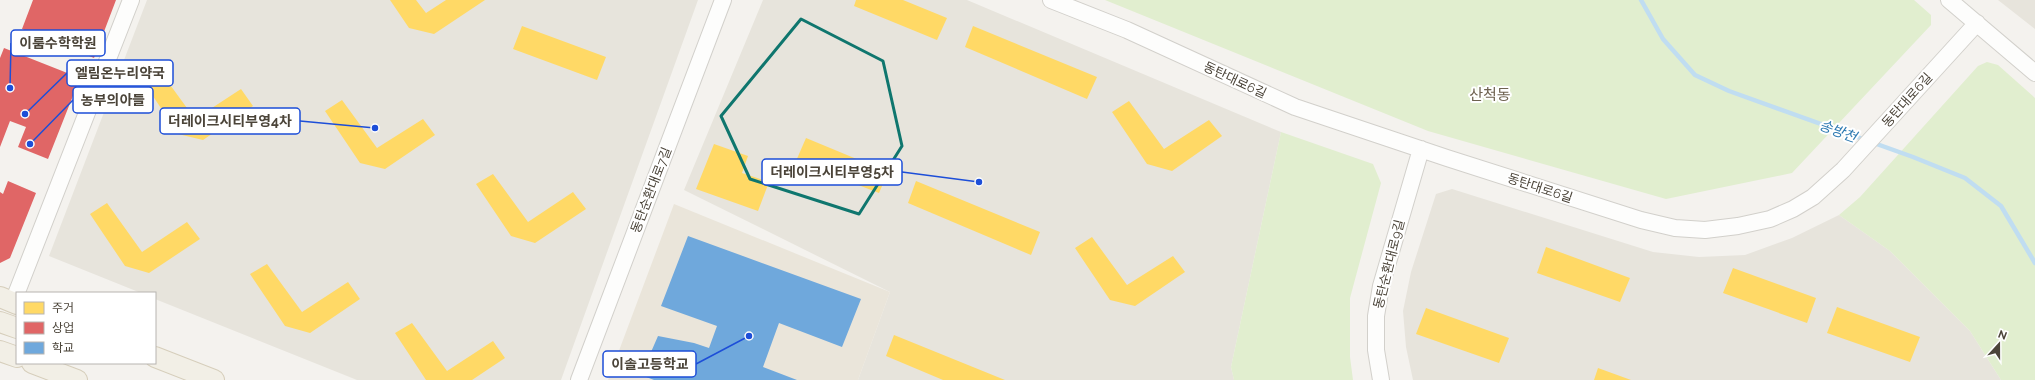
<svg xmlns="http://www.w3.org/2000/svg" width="2035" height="380" font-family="Raleway,'Noto Sans KR',sans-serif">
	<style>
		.residential { fill: #e7e4dc }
		.education { fill: #eae5da }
		.green { fill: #e1eecf }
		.homes { fill: #ffd966 }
		.shops { fill: #e06666 }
		.schools { fill: #6fa8dc }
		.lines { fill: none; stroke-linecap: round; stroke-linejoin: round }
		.stream { stroke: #c0ddf1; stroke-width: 4.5 }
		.minor-casing { stroke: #d2d0cb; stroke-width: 18 }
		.major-casing { stroke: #d6cebb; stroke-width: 22 }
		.minor { stroke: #fdfdfc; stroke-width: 16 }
		.major { stroke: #f2efe6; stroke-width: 20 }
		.marked { fill: none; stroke: #0f766e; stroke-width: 3; stroke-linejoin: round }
		.labels { text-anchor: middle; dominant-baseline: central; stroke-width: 4; stroke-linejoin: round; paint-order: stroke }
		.street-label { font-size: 13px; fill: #4b4439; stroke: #fff }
		.water-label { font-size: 14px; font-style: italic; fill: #2e7ab2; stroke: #fff }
		.quarter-label { font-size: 15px; fill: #6e6250; stroke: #fff }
		.leader { fill: none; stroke: #1d4ed8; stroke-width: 1.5 }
		.callout-dot { fill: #1d4ed8; stroke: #fff; stroke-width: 1.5 }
		.callout { fill: #fff; stroke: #1d4ed8; stroke-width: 1.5 }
		.callout-label { font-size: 14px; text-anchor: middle; font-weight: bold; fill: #4b4439 }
	</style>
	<rect width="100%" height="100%" fill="#f4f2ee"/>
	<path class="residential" d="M147 0H698L561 380H357L155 299V293H141L49 256Z
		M763 0H967L1281 132 1231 367 1234 380H858L890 292 684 190Z
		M1998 0H2035V29Z
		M1452 189 1653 252 1699 257 1745 255 1792 238 1839 215 1890 251 1970 331 2001 380H1413L1406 347 1403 311 1411 272 1436 194Z"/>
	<path class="education" d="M674 204 890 292 858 380H608Z"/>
	<path class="green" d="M1105 0H1914L1931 15V25L1792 173 1666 199 1428 131Z
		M1987 62 1998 65 2035 98V380H2001L1970 331 1890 251 1839 215 1860 197 1978 66Z
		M1281 132 1373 164 1381 183 1350 298V357L1353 380H1234L1231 367Z"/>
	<path class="homes" d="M390 0H416L426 13 446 0H485L434 34 409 28Z
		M856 0H903L947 18 937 40 854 6Z
		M522 26 606 57 597 80 513 49Z
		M973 26 1097 77 1087 99 965 47Z
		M160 71 195 119 241 89 253 106 203 140 178 134 143 81Z
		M342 100 377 148 423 119 435 135 385 169 360 163 325 111Z
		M1129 101 1164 149 1209 120 1222 136 1172 171 1147 164 1112 112Z
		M806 138 888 172 879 193 796 161Z
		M714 144 748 156 742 173 769 182 758 211 696 189Z
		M493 174 528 222 573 192 586 209 535 243 511 236 476 184Z
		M916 181 1040 232 1031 255 908 203Z
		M107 203 142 252 187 222 200 239 149 273 125 266 90 214Z
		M1092 237 1127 285 1173 256 1185 272 1135 306 1110 300 1075 248Z
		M1546 247 1630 278 1620 302 1537 273Z
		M267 264 302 312 348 282 360 299 310 333 285 326 250 274Z
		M1733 268 1816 298 1807 323 1723 293Z
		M1837 307 1920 337 1910 362 1827 333Z
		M1426 308 1509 338 1499 363 1416 334Z
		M412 323 447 371 493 341 505 358 472 380H426L395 333Z
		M894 335 1005 380H943L886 356Z
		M1598 368 1631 380H1594Z"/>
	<path class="shops" d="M33 0H116L94 58 22 29Z
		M4 48 80 78 48 159 18 147 26 127 10 121 0 147V58Z
		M8 181 36 193 10 258 0 263V192L3 194Z"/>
	<path class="schools" d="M688 236 861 299 842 347 779 323 763 367 797 380H654L641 375 658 336 694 343 709 348 717 326 661 306Z"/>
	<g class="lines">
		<path class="stream" d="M1641 0 1663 39 1695 75 1729 91 1913 157 1965 178 2001 206 2035 263"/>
		<g class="minor-casing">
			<path id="minor" d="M1051 0 1127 30 1295 107 1447 158 1641 220 1675 228 1705 230 1738 226 1770 219 1793 209 1813 197 1843 170 1977 23
				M1949 0 2035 73
				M13 302 131 0
				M579 380 723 0
				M1381 380 1376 350V316L1381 286 1421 149"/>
		</g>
		<g class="major-casing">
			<path id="major" d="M0 297 17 304
				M0 322 17 328
				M0 351 17 357
				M155 357 214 380
				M32 363 77 380"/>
		</g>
		<use href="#minor" class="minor"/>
		<use href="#major" class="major"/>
	</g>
	<path class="marked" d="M801 19 883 61 902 146 859 214 750 179 721 116Z"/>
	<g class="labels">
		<g class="street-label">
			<text transform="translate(1235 80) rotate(25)">동탄대로6길</text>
			<text transform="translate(1907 100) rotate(-48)">동탄대로6길</text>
			<text transform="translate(1540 188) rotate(18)">동탄대로6길</text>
			<text transform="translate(651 190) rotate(-69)">동탄순환대로7길</text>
			<text transform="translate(1389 264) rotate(-76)">동탄순환대로9길</text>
		</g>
		<g class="water-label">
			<text transform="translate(1838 131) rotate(20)">송방천</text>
		</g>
		<g class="quarter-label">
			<text x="1490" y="95">산척동</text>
		</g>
	</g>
	<path class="leader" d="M10 88L11 43M25 114L67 73M30 144L73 100M375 128L300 121M979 182L902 172M749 336L696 364"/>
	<g class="callout-dot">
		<circle cx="10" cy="88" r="4"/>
		<circle cx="25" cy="114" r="4"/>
		<circle cx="30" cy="144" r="4"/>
		<circle cx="375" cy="128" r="4"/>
		<circle cx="979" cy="182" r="4"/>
		<circle cx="749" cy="336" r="4"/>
	</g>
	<g class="callout">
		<rect x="11" y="30" width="94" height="26" rx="4"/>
		<rect x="67" y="60" width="106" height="26" rx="4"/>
		<rect x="73" y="87" width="80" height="26" rx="4"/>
		<rect x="160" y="108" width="140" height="26" rx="4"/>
		<rect x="762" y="159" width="140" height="26" rx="4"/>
		<rect x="603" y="351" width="93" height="26" rx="4"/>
	</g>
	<g class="callout-label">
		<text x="58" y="48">이룸수학학원</text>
		<text x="120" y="78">엘림온누리약국</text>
		<text x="113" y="105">농부의아들</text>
		<text x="230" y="126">더레이크시티부영4차</text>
		<text x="832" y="177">더레이크시티부영5차</text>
		<text x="650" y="369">이솔고등학교</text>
	</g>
	<rect x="16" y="292" width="140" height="72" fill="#ffffff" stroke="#b7b4b0"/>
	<rect x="24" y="302" width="20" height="12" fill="#ffd966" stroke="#b7b4b0"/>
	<text x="52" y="312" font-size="12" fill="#4b4439">주거</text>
	<rect x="24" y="322" width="20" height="12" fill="#e06666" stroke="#b7b4b0"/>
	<text x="52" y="332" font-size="12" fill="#4b4439">상업</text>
	<rect x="24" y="342" width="20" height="12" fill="#6fa8dc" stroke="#b7b4b0"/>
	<text x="52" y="352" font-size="12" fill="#4b4439">학교</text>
	<g transform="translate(1999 344) rotate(21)" stroke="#ffffff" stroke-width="3" paint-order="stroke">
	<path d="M0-3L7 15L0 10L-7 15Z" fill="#4b4439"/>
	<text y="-6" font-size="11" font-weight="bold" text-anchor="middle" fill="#4b4439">N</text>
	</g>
</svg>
